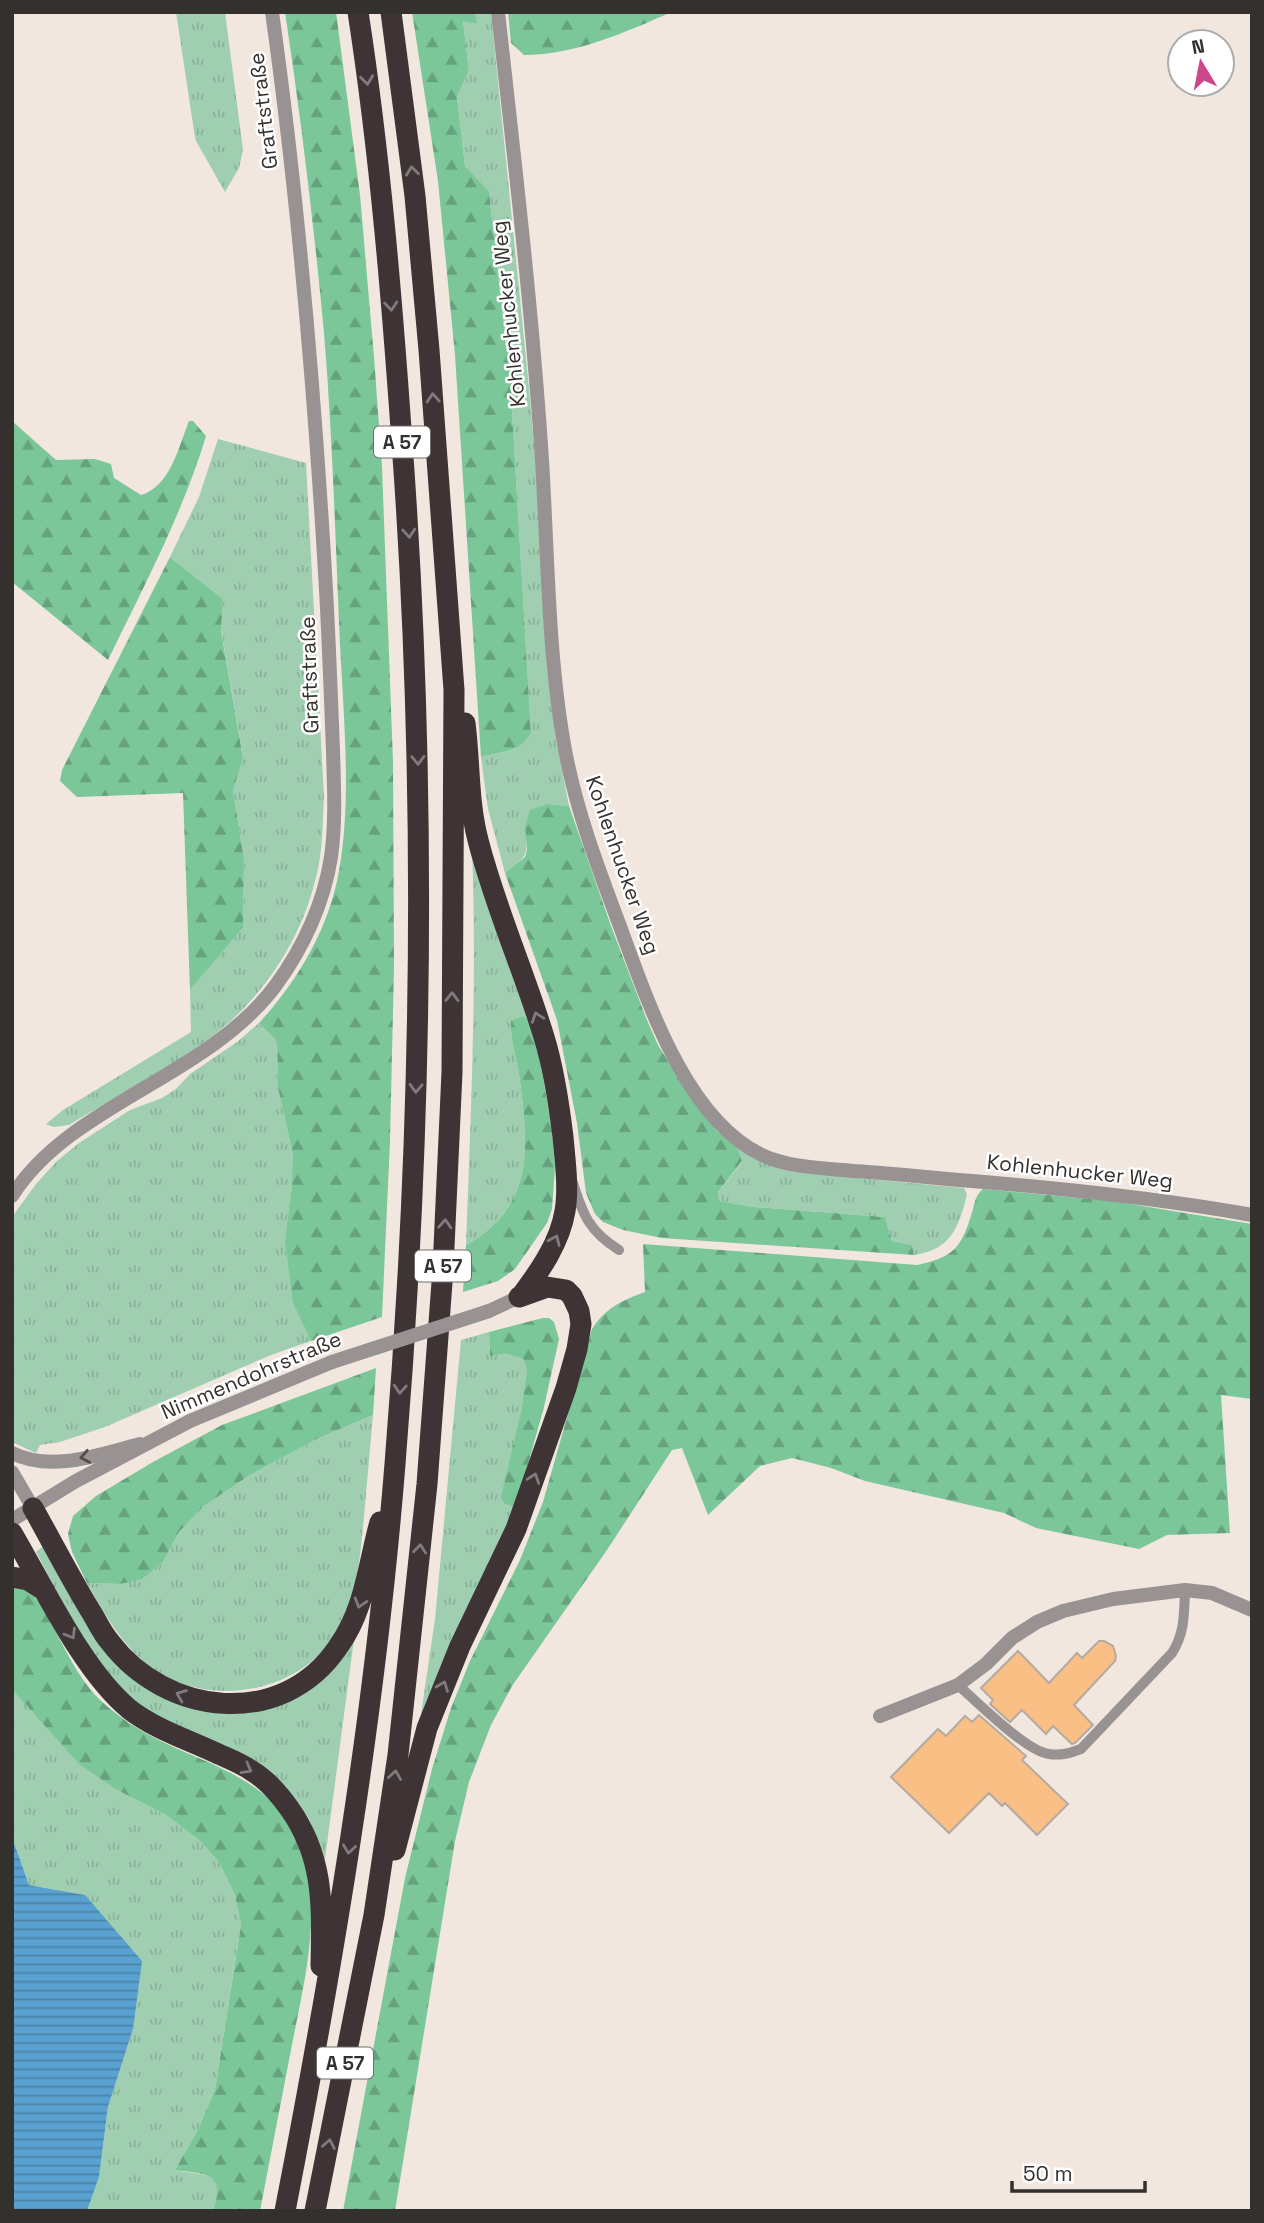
<svg xmlns="http://www.w3.org/2000/svg" width="1264" height="2223" font-family="'Space Grotesk',sans-serif">
	<style>
		.grass { fill: url(#grass-tufts) }
		.forest { fill: url(#forest-firs) }
		.water { fill: url(#water-rules) }
		.building { fill: #fabf84; stroke: #b3aaa2; stroke-width: 2 }
		.lines { fill: none; stroke-linecap: round; stroke-linejoin: round }
		.service { stroke: #989293; stroke-width: 10 }
		.minor { stroke: #989293; stroke-width: 14 }
		.tertiary { stroke: #989293; stroke-width: 14 }
		.motorway { stroke: #3e3335; stroke-width: 21 }
		.tertiary-bridge { stroke: #989293; stroke-width: 14 }
		.oneway { stroke: #827a7c }
		.oneway2 { stroke: #524d4c }
		.labels { text-anchor: middle; dominant-baseline: central; stroke-width: 5; stroke-linejoin: round; paint-order: stroke }
		.shield { fill: #fff; stroke: #716e6c; stroke-width: 2 }
		.shield-label { font-size: 19px; font-weight: bold; fill: #34302d }
		.street-label { font-size: 21px; fill: #34302d; stroke: #fff }
	</style>
	<defs>
		<pattern id="grass-tufts" width="24" height="20" patternUnits="userSpaceOnUse" patternTransform="scale(1.75)"><rect width="24" height="20" fill="#9fcfb0"/><path d="M3 7l-1-3M5 7V3M7 7l1-3M15 17l-1-3M17 17v-4M19 17l1-3" fill="none" stroke="#8ab298"/></pattern>
		<pattern id="forest-firs" width="22" height="20" patternUnits="userSpaceOnUse" patternTransform="scale(1.75)"><rect width="22" height="20" fill="#7bc799"/><path d="M5 1l3.5 6h-7zM16 11l3.5 6h-7z" fill="#66a27d"/></pattern>
		<pattern id="water-rules" width="6" height="5" patternUnits="userSpaceOnUse" patternTransform="scale(1.75)"><rect width="6" height="5" fill="#59a1d0"/><path d="M0 2.5h6" fill="none" stroke="#4a84a9"/></pattern>
	</defs>
	<rect width="100%" height="100%" fill="#f1e7df"/>
	<path class="grass" d="M176 12H225L243 150 239 168 225 192 196 141 194 131Z
		M475 12H491L529 388 539 502 547 670 556 741 569 806 548 804 525 827C528 857 528 855 505 873L488 809 481 757C500 752 520 752 531 733L511 393 522 369 506 348 489 191 465 166 457 97 469 70 463 20 476 24Z
		M218 439 306 463 324 797C323 811 323 825 322 839 316 919 270 995 206 1041 163 1072 115 1097 69 1125L54 1127 46 1124 63 1110 191 1032 190 990 243 928 244 859 233 791 243 757 221 630 223 599 170 557 199 497Z
		M472 848 530 1024 511 1021C510 1039 516 1055 519 1074 528 1144 537 1205 466 1245 471 1113 477 980 472 848Z
		M259 1023 277 1041 278 1088 293 1155V1302L311 1341 271 1355 105 1427 60 1442 40 1445 36 1453 12 1442V1217L36 1184 57 1161 79 1143 130 1110 162 1098 176 1089 190 1074 237 1042Z
		M737 1148C755 1161 772 1167 794 1172L964 1188 967 1194C959 1227 951 1250 914 1255L912 1245 892 1241 885 1217 754 1207 719 1201 718 1192 742 1162Z
		M489 1332 490 1356 507 1354 523 1359 527 1369 521 1412 516 1507 420 1721 435 1619 461 1340Z
		M373 1415C370 1449 367 1483 364 1516 360 1556 358 1595 338 1630 300 1697 200 1711 143 1661 118 1639 103 1611 87 1583L120 1584 163 1562 179 1532 204 1506 250 1475 317 1439Z
		M42 1547 48 1550 127 1672 252 1709 354 1639 325 1859 309 1819 289 1792 153 1717 115 1689 89 1654 36 1552Z
		M12 1689 117 1790 166 1815 200 1841 219 1862 235 1895 241 1925 215 2090 197 2131 175 2170C206 2177 227 2169 213 2211H87L99 2177 108 2107 133 2029 85 1895 29 1885 12 1837Z"/>
	<path class="forest" d="M285 12H336L360 195 374 357 382 467 393 762 394 967 390 1141 382 1317 311 1341 293 1303 285 1241 292 1188 293 1155 278 1088 277 1041 259 1023C298 981 329 928 339 871 353 793 342 702 339 623 335 526 332 429 324 333 314 226 301 118 285 12Z
		M412 12H475L477 24 463 21 469 70 457 97 465 166 489 191 506 348 522 369V383L515 384 511 393 531 733C521 752 500 752 481 757L455 355 438 181Z
		M508 12H672C625 32 576 55 524 55L511 43Z
		M12 421 56 460 95 459 111 464 114 478 141 495C170 487 179 446 189 421H193L206 436C182 515 144 586 108 660L12 582Z
		M170 557 223 599 221 631 243 758 233 791 244 859 243 928 190 990 183 793 77 797 60 781 62 770Z
		M548 804 569 806 611 926 646 1018 658 1045 692 1100 717 1131 737 1148 742 1161 718 1192 719 1201 754 1207 885 1217 892 1241 912 1245 914 1255 662 1238 623 1230 603 1222 595 1214 586 1193 577 1123 557 1020 505 873 525 857 527 850 525 827 530 810Z
		M524 1016 530 1024 539 1055 552 1129 555 1168 552 1209 547 1223 515 1269 498 1281 463 1292 466 1245C537 1205 528 1144 519 1074 516 1056 510 1039 511 1021Z
		M983 1189 1112 1201 1252 1224V1399L1221 1395 1230 1533 1167 1535 1139 1549 1036 1528 1004 1513 865 1481 831 1468 792 1458 760 1466 708 1515 682 1448 672 1450 607 1550 512 1686 491 1725 469 1782 455 1841 395 2211H343L405 1878 432 1769 451 1708 470 1661 520 1560 543 1502 592 1329C605 1308 623 1300 645 1292L643 1244 917 1265C956 1257 962 1246 973 1209 975 1201 976 1195 983 1189Z
		M543 1318H549L554 1322 559 1339 544 1407 516 1507 505 1504 501 1497 521 1412 527 1369 523 1359 507 1354 490 1356 489 1332Z
		M376 1368 373 1415 317 1439 250 1475 204 1506 179 1532 163 1562 142 1579 120 1584 87 1583 72 1552 68 1534 73 1516 96 1496 153 1462 222 1425Z
		M12 1584C18 1587 26 1589 31 1593 42 1603 47 1616 54 1629 69 1656 83 1687 108 1707 121 1718 136 1728 151 1736 190 1757 234 1768 268 1798 339 1863 305 1974 290 2055 280 2107 270 2159 260 2211H213C226 2171 207 2175 175 2170L197 2131 215 2090 241 1925 235 1895 219 1862 200 1841 166 1815 117 1790 79 1764 12 1689Z"/>
	<path class="water" d="M12 1837 29 1885 85 1895 142 1961 133 2029 108 2107 99 2177 87 2211H12Z"/>
	<path class="building" d="M1099 1641H1104L1113 1646 1116 1656 1115 1661 1074 1705 1093 1725 1075 1743 1072 1744 1053 1726 1046 1734 1022 1710 1010 1722 990 1704 993 1700 981 1688 1018 1651 1049 1683 1077 1653 1082 1658Z
		M979 1715 1026 1756 1022 1760 1068 1804 1037 1835 1005 1803 1002 1806 989 1793 949 1833 891 1777 938 1729 946 1736 965 1716 972 1722Z"/>
	<g class="lines">
		<path class="service" d="M573 1183C583 1215 589 1231 619 1250
			M958 1685C977 1702 1026 1751 1049 1754 1061 1756 1070 1753 1081 1749L1172 1653C1185 1633 1184 1613 1185 1590"/>
		<path class="minor" d="M498 12C514 156 531 300 541 445 548 544 547 652 565 750 576 809 597 865 618 921 646 996 684 1118 762 1155 790 1168 824 1168 854 1171 885 1173 916 1176 947 1179 1050 1187 1151 1197 1252 1215
			M12 1196C71 1103 207 1078 276 985 303 948 324 903 331 857 336 822 334 786 333 751 331 697 329 644 326 590 315 397 299 204 272 12
			M12 1453C52 1473 100 1454 140 1444
			M12 1472 33 1508
			M880 1716 958 1685 986 1664 1012 1638 1037 1622 1063 1611 1113 1599 1185 1590 1212 1593 1252 1610"/>
		<path class="tertiary" d="M489 1311 519 1297
			M12 1520 76 1481 190 1421 332 1362"/>
		<path class="motorway" d="M465 723C470 762 468 802 478 840 495 907 524 971 544 1037 554 1069 559 1104 563 1137 565 1160 569 1188 565 1211 560 1242 540 1271 521 1296
			M33 1508C52 1542 70 1577 90 1610 97 1621 102 1633 110 1642 166 1716 282 1730 338 1647 365 1610 368 1565 380 1522
			M12 1533C44 1587 82 1670 129 1709 153 1728 186 1739 214 1752 227 1758 241 1763 252 1771 267 1780 279 1794 289 1808 325 1858 322 1908 321 1966
			M12 1577 28 1580 45 1591
			M395 1850 427 1728 460 1646 516 1529 566 1388 577 1349 581 1324 579 1311 572 1296 566 1290 547 1287 519 1297
			M285 2211C333 1964 375 1715 395 1464 423 1124 427 783 402 443 392 299 380 155 358 12
			M315 2211 374 1915 398 1755 427 1484 443 1269 452 1072 454 690 429 350 415 196 391 12"/>
		<path class="tertiary-bridge" d="M332 1362 489 1311"/>
	</g>
	<defs><path id="oneway-chevron" d="M-2-3.5L2.5 0L-2 3.5" fill="none" stroke-width="1.6" stroke-linecap="round" stroke-linejoin="round" transform="scale(1.75)"/></defs>
	<g class="oneway">
		<use href="#oneway-chevron" transform="translate(367 80) rotate(83)"/>
		<use href="#oneway-chevron" transform="translate(412 171) rotate(-97)"/>
		<use href="#oneway-chevron" transform="translate(391 306) rotate(85)"/>
		<use href="#oneway-chevron" transform="translate(433 398) rotate(-94)"/>
		<use href="#oneway-chevron" transform="translate(409 533) rotate(86)"/>
		<use href="#oneway-chevron" transform="translate(418 760) rotate(89)"/>
		<use href="#oneway-chevron" transform="translate(452 997) rotate(-89)"/>
		<use href="#oneway-chevron" transform="translate(537 1017) rotate(-109)"/>
		<use href="#oneway-chevron" transform="translate(416 1088) rotate(92)"/>
		<use href="#oneway-chevron" transform="translate(445 1224) rotate(-87)"/>
		<use href="#oneway-chevron" transform="translate(555 1240) rotate(-66)"/>
		<use href="#oneway-chevron" transform="translate(400 1389) rotate(94)"/>
		<use href="#oneway-chevron" transform="translate(534 1478) rotate(-71)"/>
		<use href="#oneway-chevron" transform="translate(420 1549) rotate(-84)"/>
		<use href="#oneway-chevron" transform="translate(360 1603) rotate(107)"/>
		<use href="#oneway-chevron" transform="translate(71 1634) rotate(59)"/>
		<use href="#oneway-chevron" transform="translate(443 1686) rotate(-69)"/>
		<use href="#oneway-chevron" transform="translate(181 1695) rotate(-158)"/>
		<use href="#oneway-chevron" transform="translate(247 1769) rotate(29)"/>
		<use href="#oneway-chevron" transform="translate(395 1775) rotate(-81)"/>
		<use href="#oneway-chevron" transform="translate(349 1849) rotate(98)"/>
		<use href="#oneway-chevron" transform="translate(329 2144) rotate(-79)"/>
	</g>
	<use class="oneway2" href="#oneway-chevron" transform="translate(85 1457) rotate(169)"/>
	<g class="labels">
		<g class="shield">
			<rect x="374" y="426.5" width="56" height="31" rx="5"/>
			<rect x="415" y="1250.5" width="56" height="31" rx="5"/>
			<rect x="317" y="2047.5" width="56" height="31" rx="5"/>
		</g>
		<g class="shield-label">
			<text x="402" y="442">A 57</text>
			<text x="443" y="1266">A 57</text>
			<text x="345" y="2063">A 57</text>
		</g>
		<g class="street-label">
			<text transform="translate(263 111) rotate(-97)">Graftstraße</text>
			<text transform="translate(508 314) rotate(-96)">Kohlenhucker Weg</text>
			<text transform="translate(309 675) rotate(-92)">Graftstraße</text>
			<text transform="translate(623 865) rotate(71)">Kohlenhucker Weg</text>
			<text transform="translate(1080 1171) rotate(6)">Kohlenhucker Weg</text>
			<text transform="translate(251 1375) rotate(-23)">Nimmendohrstraße</text>
		</g>
	</g>
	<rect width="1264" height="2223" fill="none" stroke="#34302d" stroke-width="28"/>
	<g transform="translate(1201 63) rotate(350)"><circle r="33" fill="#ffffff" stroke="#aeacab" stroke-width="2"/>
	<path d="M0-5L12 26L0 18L-12 26Z" fill="#cc478a"/>
	<text y="-10" font-size="19" font-weight="bold" text-anchor="middle" fill="#34302d">N</text>
	</g>
	<path d="M1012 2181v10h133v-10" fill="none" stroke="#34302d" stroke-width="3.5"/>
	<text x="1023" y="2181" font-size="21" fill="#34302d" stroke="#ffffff" stroke-width="5" paint-order="stroke">50 m</text>
</svg>
